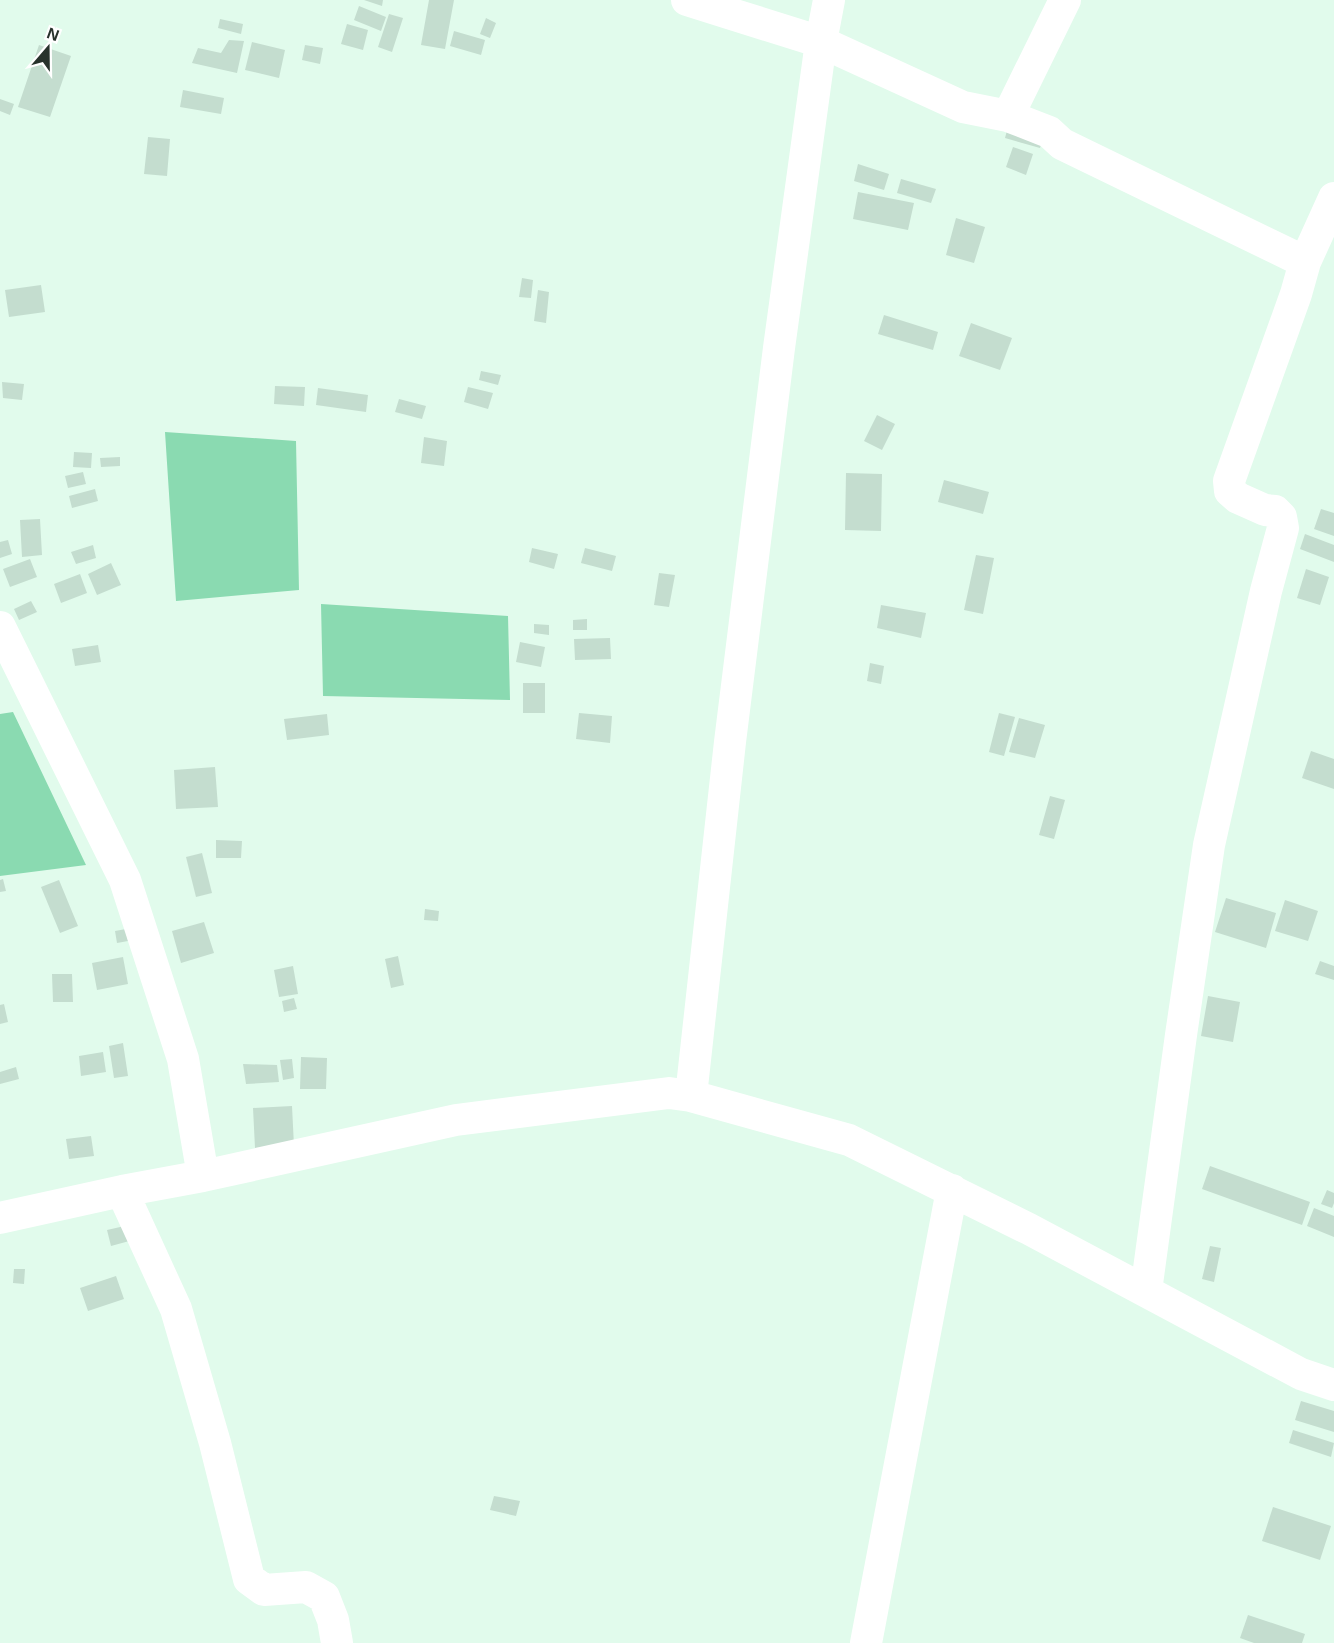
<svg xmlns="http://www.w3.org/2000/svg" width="1334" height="1643" font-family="Helvetica,sans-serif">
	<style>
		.water { fill: #8adab1 }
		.building { fill: #c4ddcf }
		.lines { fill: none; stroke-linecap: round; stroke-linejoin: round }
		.minor { stroke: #fff; stroke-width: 32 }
	</style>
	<rect width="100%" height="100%" fill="#e1fbec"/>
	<path class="water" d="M165 432 296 441 299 590 176 601Z
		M321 604 508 616 510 700 323 696Z
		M13 712 86 865 0 876V714Z"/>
	<path class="building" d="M364 0H383L382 6Z
		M429 0H454L445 49 421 45Z
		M359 6 386 17 381 31 354 20Z
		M389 14 403 18 392 52 378 47Z
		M486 18 496 23 490 38 480 34Z
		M220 19 243 24 241 34 218 28Z
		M347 24 368 30 363 50 341 44Z
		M454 31 485 40 481 55 450 46Z
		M229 40 244 41 237 73 192 63 198 48 221 53Z
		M252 42 285 50 279 78 245 70Z
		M39 45 71 56 50 117 18 107Z
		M305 45 323 48 320 64 302 60Z
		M183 90 224 98 221 114 180 107Z
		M0 99 14 104 10 115 0 111Z
		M1009 123 1044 134 1040 148 1005 138Z
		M148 137 170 139 167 176 144 174Z
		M1013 147 1033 154 1026 175 1006 167Z
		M858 164 889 174 884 190 854 181Z
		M901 179 936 189 931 203 897 193Z
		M858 192 914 203 908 230 853 219Z
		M956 218 985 227 974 263 946 255Z
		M522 278 533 280 531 298 519 297Z
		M41 285 45 312 9 317 5 290Z
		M538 290 549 292 546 323 534 321Z
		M884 315 938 332 933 350 878 334Z
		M971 323 1012 338 1000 370 959 356Z
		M481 371 501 375 498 385 479 380Z
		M2 382 24 384 22 400 3 398Z
		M275 386 305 387 304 406 274 404Z
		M468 387 493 393 488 409 464 402Z
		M318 388 368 395 366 412 316 405Z
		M399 399 426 406 422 419 395 412Z
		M877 415 895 424 882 450 864 441Z
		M424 437 447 441 444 466 421 463Z
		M74 452 92 453 91 468 73 467Z
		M120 457V466L101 467 100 458Z
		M83 472 86 484 68 488 65 476Z
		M846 473 882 474 881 531 845 530Z
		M944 480 989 492 983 514 938 502Z
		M95 489 98 501 72 508 69 496Z
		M1321 509 1334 513V536L1314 529Z
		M40 519 42 555 22 557 20 520Z
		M1305 534 1334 545V562L1300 549Z
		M8 540 12 554 0 558V542Z
		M93 545 96 558 76 564 71 552Z
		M532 548 558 554 554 569 529 562Z
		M585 548 616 556 612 571 581 563Z
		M976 555 994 558 983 614 964 610Z
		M30 559 37 577 10 587 3 569Z
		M111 563 121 585 97 595 88 574Z
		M1306 569 1329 577 1320 605 1297 598Z
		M659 573 675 575 669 607 654 605Z
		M80 574 87 593 61 603 54 584Z
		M31 601 37 612 19 620 14 609Z
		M881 605 926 613 921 638 877 628Z
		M587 619V630H573V620Z
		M534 624 549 625V635L534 633Z
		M610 638 611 659 575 660 574 639Z
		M520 642 545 647 541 667 516 662Z
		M98 645 101 662 75 666 72 649Z
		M870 663 884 666 881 684 867 681Z
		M523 683H545V713H523Z
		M579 713 612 716 610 743 576 739Z
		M999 713 1015 717 1004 756 989 752Z
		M327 714 329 735 287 740 284 719Z
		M1019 718 1045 725 1035 758 1009 752Z
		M1311 751 1334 759V789L1302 778Z
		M215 767 218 807 176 809 174 770Z
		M1050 796 1065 800 1054 839 1039 835Z
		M216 840 242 841 241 858H216Z
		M202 853 212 893 196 897 186 857Z
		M3 879 6 891 0 892V880Z
		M59 880 78 926 60 933 41 887Z
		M1226 898 1276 913 1266 948 1215 932Z
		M1285 900 1318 911 1308 941 1275 931Z
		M425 909 439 911 438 921 424 920Z
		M204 922 214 953 181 963 172 931Z
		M126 929 128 941 117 943 115 931Z
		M398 956 404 985 391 988 385 959Z
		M123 957 128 984 97 990 92 963Z
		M1320 961 1334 966V980L1315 974Z
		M293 966 298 994 279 997 274 970Z
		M52 974H72L73 1002H53Z
		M1208 996 1240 1002 1233 1042 1201 1036Z
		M294 998 297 1009 284 1012 282 1001Z
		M4 1004 8 1022 0 1024V1005Z
		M123 1043 128 1076 114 1078 109 1046Z
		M103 1052 106 1072 81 1076 79 1056Z
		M301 1057 327 1058 326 1089H300Z
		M292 1059 294 1078 283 1080 280 1060Z
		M243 1064 277 1065 279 1082 246 1084Z
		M16 1067 19 1079 0 1084V1072Z
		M292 1106 294 1146 255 1148 253 1108Z
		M91 1136 94 1156 69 1159 66 1139Z
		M1210 1166 1310 1202 1302 1225 1202 1189Z
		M1327 1190 1334 1193V1203L1332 1208 1321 1204Z
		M1314 1208 1334 1216V1237L1307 1226Z
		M129 1225 133 1240 111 1246 107 1230Z
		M1210 1246 1221 1248 1214 1282 1202 1279Z
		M14 1269H25L24 1284 13 1283Z
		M116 1276 124 1299 88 1311 80 1288Z
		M1301 1401 1334 1411V1432L1295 1420Z
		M1293 1430 1334 1443 1331 1457 1289 1443Z
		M494 1496 520 1501 516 1516 490 1510Z
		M1273 1507 1331 1526 1320 1560 1262 1541Z
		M1248 1615 1305 1634 1302 1643H1254L1240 1638Z"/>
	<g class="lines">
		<path class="minor" d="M687 0 821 42 963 107 1008 116 1049 132 1062 144 1305 262
			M1008 116 1065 0
			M0 627 125 880 183 1059 203 1176
			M691 1096 730 742 779 348 821 42 829 0
			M122 1191 176 1309 215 1443 249 1579 264 1590 306 1587 324 1597 333 1620 337 1643
			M0 1218 122 1191 203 1176 456 1120 669 1093 691 1096 849 1140 1029 1229 1301 1374 1334 1385
			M1146 1291 1181 1035 1209 845 1266 591 1283 528 1281 517 1275 511 1265 510 1238 498 1230 491 1229 481 1296 294 1305 262 1334 198
			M866 1643 952 1190"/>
	</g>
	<g transform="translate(48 48) rotate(20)" stroke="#ffffff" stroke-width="4.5" paint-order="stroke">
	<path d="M0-4.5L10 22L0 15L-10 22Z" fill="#28322c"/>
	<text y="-9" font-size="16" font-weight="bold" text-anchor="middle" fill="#28322c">N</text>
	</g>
</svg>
